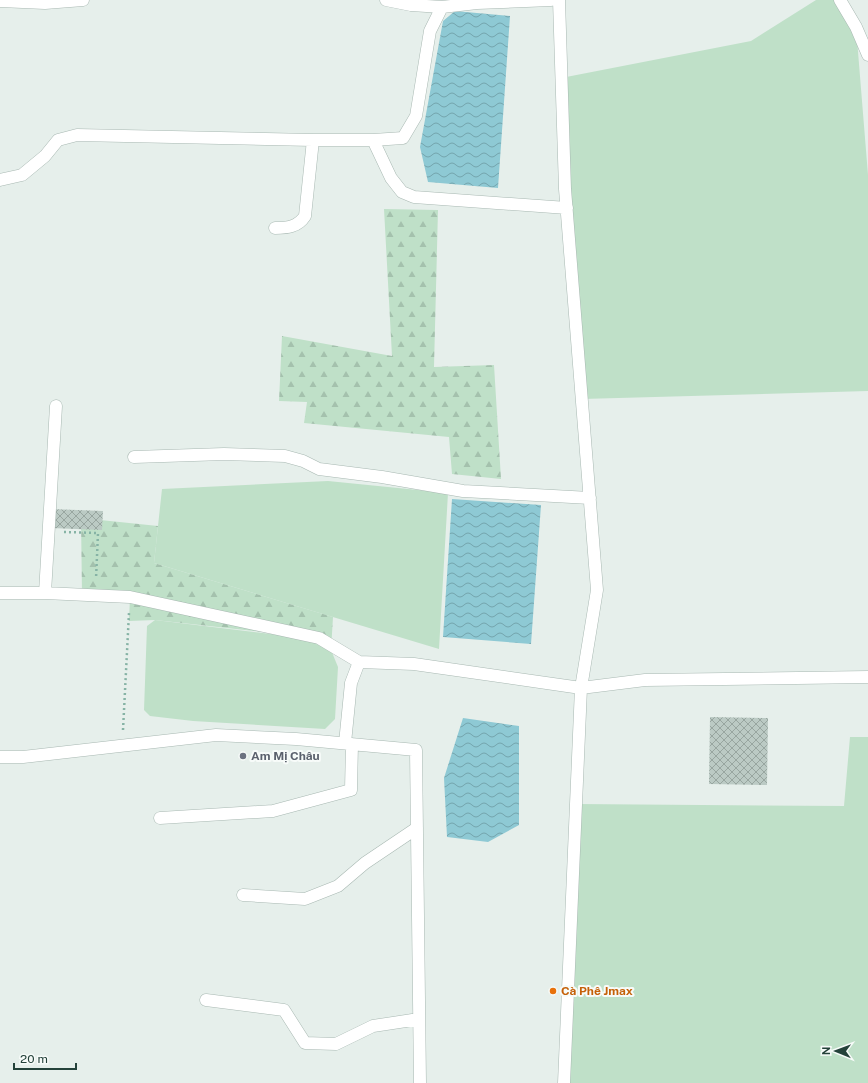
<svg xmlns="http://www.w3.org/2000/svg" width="868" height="1083" font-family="'Public Sans',sans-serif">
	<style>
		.green { fill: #bfe0c8 }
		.forest { fill: url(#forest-firs) }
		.water { fill: url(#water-waves) }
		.building { fill: url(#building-cross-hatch) }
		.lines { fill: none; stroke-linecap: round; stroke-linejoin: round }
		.minor-casing { stroke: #a8b8b2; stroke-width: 13 }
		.path { stroke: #86b3a5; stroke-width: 2.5; stroke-dasharray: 2 3; stroke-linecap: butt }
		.minor { stroke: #fff; stroke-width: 12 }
		.worship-dot { fill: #6b7280; stroke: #f7fbf9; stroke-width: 1.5 }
		.food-dot { fill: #e8710a; stroke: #f7fbf9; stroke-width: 1.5 }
		.labels { text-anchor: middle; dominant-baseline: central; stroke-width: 4; stroke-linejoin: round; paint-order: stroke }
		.worship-label { font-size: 12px; font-weight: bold; fill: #5b616d; stroke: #f7fbf9; text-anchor: start }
		.food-label { font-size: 12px; font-weight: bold; fill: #c56008; stroke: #f7fbf9; text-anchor: start }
	</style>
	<defs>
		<pattern id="forest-firs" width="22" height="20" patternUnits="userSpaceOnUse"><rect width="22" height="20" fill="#bfe0c8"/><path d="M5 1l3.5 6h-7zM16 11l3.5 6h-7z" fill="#a4c1ad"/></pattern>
		<pattern id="water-waves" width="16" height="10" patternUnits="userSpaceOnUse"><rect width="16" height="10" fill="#8ec9d4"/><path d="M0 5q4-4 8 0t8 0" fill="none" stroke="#74a5ad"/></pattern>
		<pattern id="building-cross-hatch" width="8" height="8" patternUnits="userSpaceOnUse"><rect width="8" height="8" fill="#bbcac4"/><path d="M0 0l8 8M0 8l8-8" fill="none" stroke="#98a6a0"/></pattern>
	</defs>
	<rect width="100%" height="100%" fill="#e6efeb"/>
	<path class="green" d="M816 0H840L856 27 868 175V391L582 399 561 78 751 41Z
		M328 481 448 493 439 649 154 563 162 489Z
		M155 620 313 639 331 650 338 667 335 719 325 729 193 721 150 716 144 710 147 626Z
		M850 737H868V1083H564L576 804 844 806Z"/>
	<path class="forest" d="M384 209 438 210 434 367 494 365 501 479 452 474 449 437 304 423 307 402 279 401 282 336 392 356Z
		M81 518 158 526 154 563 333 617 331 650 318 638 155 620 129 621 130 597 82 595Z"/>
	<path class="water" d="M455 11 510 16 498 188 428 182 420 147 443 21Z
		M452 499 541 505 531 644 443 637Z
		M463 718 519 726V825L488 842 447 837 444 778Z"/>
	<path class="building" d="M51 509 103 511 102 530 51 528Z
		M710 717 768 718 767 785 709 784Z"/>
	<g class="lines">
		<g class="minor-casing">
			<path id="minor" d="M386 0 411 5 442 7
				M559 0 565 189 597 590 581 688 564 1083
				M840 0 856 27 868 55
				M0 1 45 3 83 0
				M373 140 391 178 402 192 414 197 567 208
				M0 180 22 175 45 156 58 140 77 135 313 140H373L403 138 416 116 430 31 442 7 477 3 551 0
				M275 228C287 228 298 227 305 216L313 140
				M134 457 224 454 285 456 303 461 319 469 382 477 463 491 590 498
				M0 593H45L130 597 319 638 359 662 414 664 581 688 645 680 868 677
				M45 593 56 406
				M345 743 351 683 359 662
				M0 757H23L216 735 296 739 416 750 420 1083
				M160 818 273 811 351 790 352 744
				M243 895 305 899 338 886 365 863 417 828
				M206 1000 284 1010 305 1043 336 1044 373 1026 419 1019"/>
		</g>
		<path class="path" d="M64 532 98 533 96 579
			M123 730 129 613"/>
		<use href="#minor" class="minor"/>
	</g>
	<circle class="worship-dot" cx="243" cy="756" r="4"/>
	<circle class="food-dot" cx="553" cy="991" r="4"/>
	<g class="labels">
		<g class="worship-label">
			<text x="251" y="756">Am Mị Châu</text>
		</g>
		<g class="food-label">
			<text x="561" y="991">Cà Phê Jmax</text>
		</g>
	</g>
	<g transform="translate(836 1051) rotate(271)" stroke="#f7fbf9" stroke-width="3" paint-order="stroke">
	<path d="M0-3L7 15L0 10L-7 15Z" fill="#24423a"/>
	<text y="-6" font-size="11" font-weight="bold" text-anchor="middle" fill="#24423a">N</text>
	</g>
	<path d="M14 1063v6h62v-6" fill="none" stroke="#24423a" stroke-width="2"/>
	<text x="20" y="1063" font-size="12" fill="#24423a" stroke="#f7fbf9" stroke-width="3" paint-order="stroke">20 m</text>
</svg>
